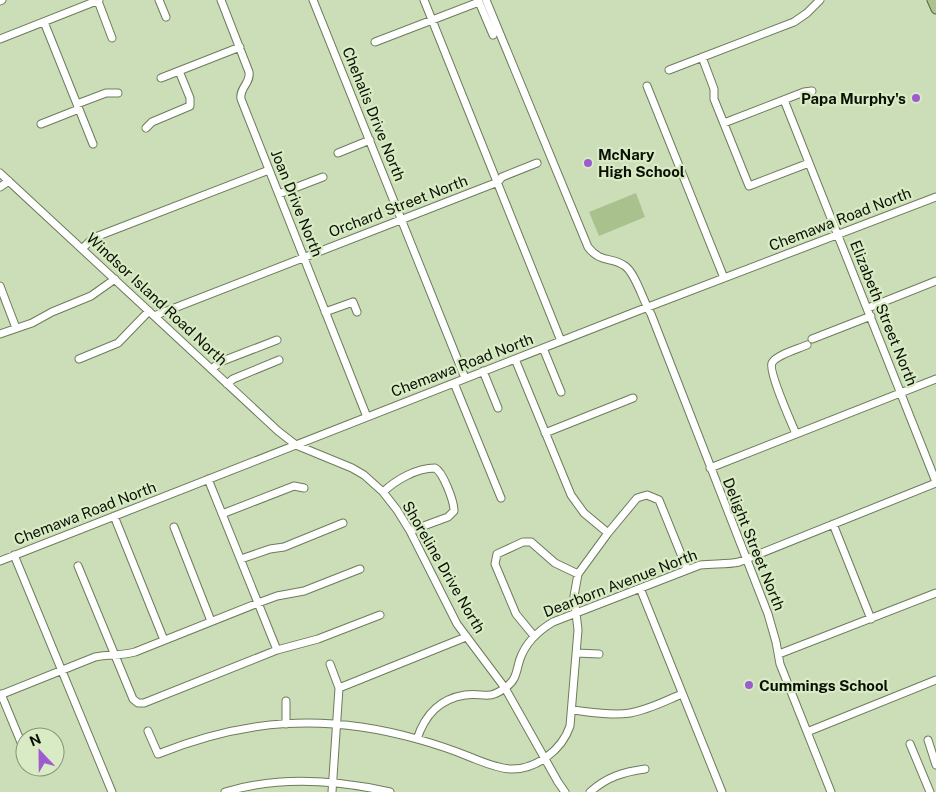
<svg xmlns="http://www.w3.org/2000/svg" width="936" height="792" font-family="'Public Sans',sans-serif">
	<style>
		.green { fill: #a9c18c }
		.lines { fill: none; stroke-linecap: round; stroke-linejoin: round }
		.minor-casing { stroke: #6c7c5a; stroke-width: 9 }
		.major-casing { stroke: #516a30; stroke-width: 11 }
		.minor { stroke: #fff; stroke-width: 7 }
		.major { stroke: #adc291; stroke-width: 9 }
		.poi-dot { fill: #9e5bd0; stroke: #d9ebc5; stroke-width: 2 }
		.labels { text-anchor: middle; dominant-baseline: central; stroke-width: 4.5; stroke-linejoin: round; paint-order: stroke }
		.poi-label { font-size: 15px; font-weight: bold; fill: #0a1004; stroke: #d9ebc5; text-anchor: start }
		.street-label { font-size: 15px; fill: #0a1004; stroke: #d9ebc5 }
	</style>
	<rect width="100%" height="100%" fill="#ccdeb8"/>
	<path class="green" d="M636 193 645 217 599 236 589 212Z"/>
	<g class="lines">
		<g class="minor-casing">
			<path id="minor" d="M159 0 166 17
				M221 0 249 72C251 83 239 88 241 99L367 417
				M313 0 465 378
				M424 0 561 341
				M486 0 588 247C601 264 611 256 625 266 636 274 643 301 651 314L768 614 776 642 780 664 831 792
				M0 1 2 0
				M98 1 112 38
				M44 22 93 144
				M0 39 99 0
				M375 42 479 2 493 35
				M702 57 714 89V97
				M669 70 794 22 807 13 820 0
				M161 78 240 47
				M647 86 724 278
				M714 99 749 186 809 163
				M784 100 936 482
				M77 104 106 93H118
				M724 123 804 92 812 91
				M41 124 79 109
				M146 128 152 122 190 106V98L179 71
				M338 153 370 140
				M0 173 278 431 296 445 352 468 364 475 383 492 397 510 410 531 457 624 505 688 558 782 565 792
				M0 187 9 181
				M279 194 323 177
				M83 248 93 238 269 170
				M0 286 16 328
				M868 308 936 281
				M325 312 353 302 357 312
				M155 316 159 314 498 182 502 177 537 163
				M0 334 32 323 52 312 91 296 115 279
				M812 339 871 316
				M543 348 561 392
				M79 359 118 343 149 311
				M515 359 571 495 584 513 608 533
				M212 369 220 362 277 340
				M483 371 498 408
				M454 383 501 498
				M227 384 233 379 279 360
				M545 433 633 398
				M796 434C792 424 768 371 772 363 776 355 798 349 807 345
				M710 468 936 379
				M208 479 277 650
				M383 492C396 480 416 468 435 468 443 472 454 501 454 511L448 517 410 531
				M222 514 294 486 304 488
				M114 516 164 640
				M833 524 871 619
				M174 527 211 621
				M14 555 112 792
				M241 559 270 549 284 547 343 523
				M0 561 635 312 936 197
				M78 566 133 699 138 703H144L277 650 318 639 380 615
				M640 588 722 792
				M534 636 516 614 495 564 497 554 523 542H531L555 563 578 574
				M577 653 599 654
				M779 654 936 593
				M330 664 339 688 332 792
				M339 688 466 637
				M1 694 25 752
				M0 695 95 657C110 654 120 656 135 652L258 603 277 596 304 591 360 569
				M286 701V724
				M572 710C591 712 611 716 630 713 648 710 665 701 682 694
				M148 731 158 754C245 719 325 713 417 739 435 744 453 750 470 757 483 762 496 768 510 769 536 770 562 750 570 726L578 630 574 596 578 574 608 533 637 498 647 495 659 500 687 569
				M807 732 936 680
				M417 739C425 715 439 699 465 695 483 692 487 701 505 688 517 680 516 671 520 659 526 642 538 631 553 622L700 565C713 563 726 565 739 562L936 483
				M928 740 936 765
				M910 744 930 792
				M31 767 32 770
				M225 792C278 776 337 780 390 792
				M590 792C607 777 623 772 645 769"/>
		</g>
		<g class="major-casing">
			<path id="major" d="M932 0 936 9"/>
		</g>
		<use href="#minor" class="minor"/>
		<use href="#major" class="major"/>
	</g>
	<g class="poi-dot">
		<circle cx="916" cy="98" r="5"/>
		<circle cx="588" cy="163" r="5"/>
		<circle cx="749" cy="685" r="5"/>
	</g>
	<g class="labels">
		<g class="poi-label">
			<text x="906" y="98" text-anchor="end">Papa Murphy's</text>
			<text x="598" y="154">McNary<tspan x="598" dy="17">High School</tspan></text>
			<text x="759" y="685">Cummings School</text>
		</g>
		<g class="street-label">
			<text transform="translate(374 114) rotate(68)">Chehalis Drive North</text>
			<text transform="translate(297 203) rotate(68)">Joan Drive North</text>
			<text transform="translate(398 206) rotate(-21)">Orchard Street North</text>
			<text transform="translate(840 219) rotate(-21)">Chemawa Road North</text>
			<text transform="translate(157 299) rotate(43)">Windsor Island Road North</text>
			<text transform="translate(884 313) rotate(68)">Elizabeth Street North</text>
			<text transform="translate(462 365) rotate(-21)">Chemawa Road North</text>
			<text transform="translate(85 513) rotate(-21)">Chemawa Road North</text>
			<text transform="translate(754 544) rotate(68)">Delight Street North</text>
			<text transform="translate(444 567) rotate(60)">Shoreline Drive North</text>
			<text transform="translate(620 583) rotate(-21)">Dearborn Avenue North</text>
		</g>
	</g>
	<g transform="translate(40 752) rotate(338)"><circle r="24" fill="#d9ebc5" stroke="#869378"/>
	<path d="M0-4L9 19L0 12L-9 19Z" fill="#9e5bd0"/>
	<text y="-8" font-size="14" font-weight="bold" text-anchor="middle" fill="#0a1004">N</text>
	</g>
</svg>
